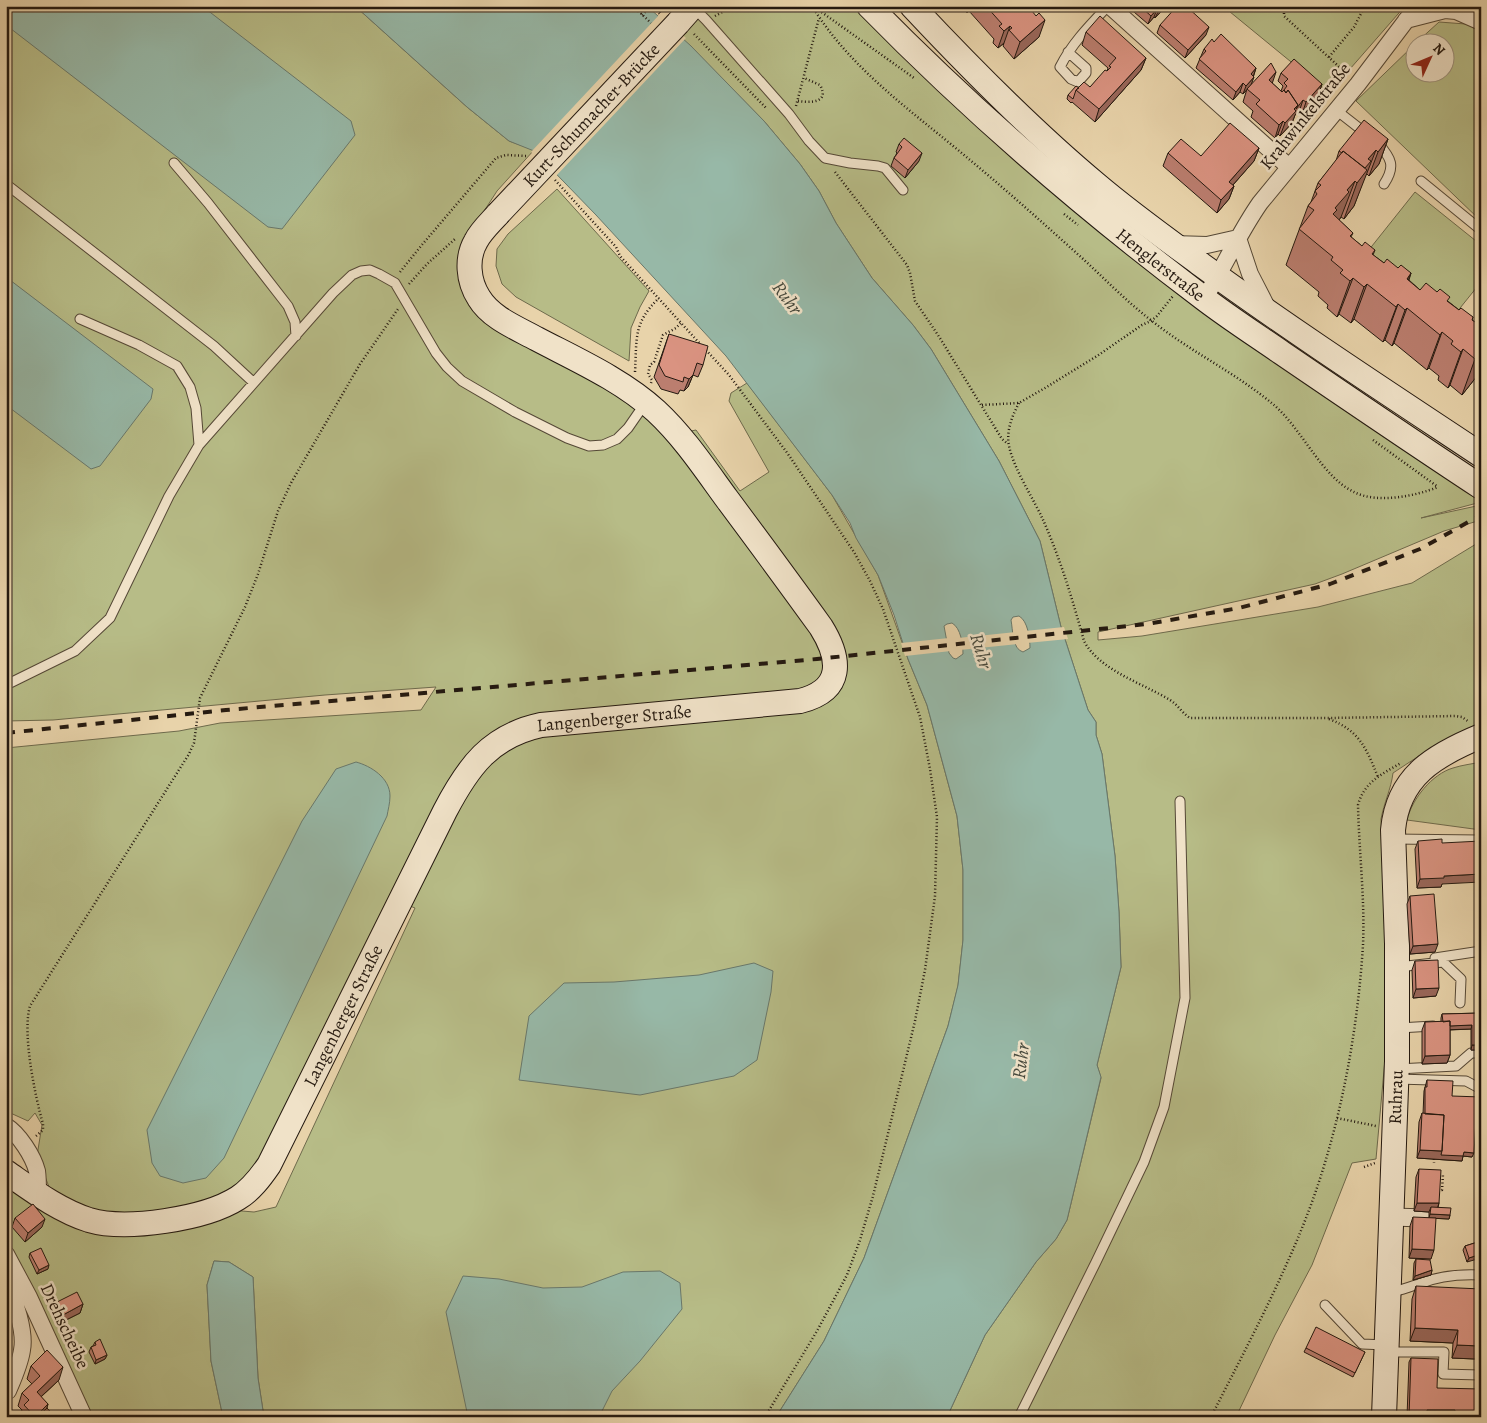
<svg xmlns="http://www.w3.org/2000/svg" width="1487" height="1423" font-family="Alegreya,serif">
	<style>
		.green { fill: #b7bc87; stroke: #6e6a4c }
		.water { fill: #97b8a7; stroke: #69786b; fill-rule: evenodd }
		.pier { fill: #e8d3aa }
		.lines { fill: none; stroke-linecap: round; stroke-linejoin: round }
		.lane-casing { stroke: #554836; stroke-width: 11 }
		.street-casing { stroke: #554836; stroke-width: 18 }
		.secondary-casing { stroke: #241910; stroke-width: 26 }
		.path { stroke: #241910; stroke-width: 2.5; stroke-dasharray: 1 2.5; stroke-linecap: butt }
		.lane { stroke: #f0e2c8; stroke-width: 9 }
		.street { stroke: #f0e2c8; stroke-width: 16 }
		.secondary { stroke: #f0e2c8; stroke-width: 24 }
		.rail { stroke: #241910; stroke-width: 4; stroke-dasharray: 9 9; stroke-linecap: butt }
		.secondary-bridge-casing { stroke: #241910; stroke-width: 26; stroke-linecap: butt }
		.secondary-bridge { stroke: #f0e2c8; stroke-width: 24 }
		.wall { fill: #bb7e6f; stroke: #241910 }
		.shaded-wall { fill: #99675a; stroke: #241910 }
		.building { fill: #da9381; stroke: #241910 }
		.labels { text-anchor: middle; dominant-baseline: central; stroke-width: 5; stroke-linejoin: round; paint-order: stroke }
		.street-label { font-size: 18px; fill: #241910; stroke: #f0e2c8 }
		.water-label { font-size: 19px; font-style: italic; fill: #46493d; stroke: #f0e2c8 }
	</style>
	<rect width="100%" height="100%" fill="#e8d3aa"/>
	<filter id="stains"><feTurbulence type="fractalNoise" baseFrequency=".004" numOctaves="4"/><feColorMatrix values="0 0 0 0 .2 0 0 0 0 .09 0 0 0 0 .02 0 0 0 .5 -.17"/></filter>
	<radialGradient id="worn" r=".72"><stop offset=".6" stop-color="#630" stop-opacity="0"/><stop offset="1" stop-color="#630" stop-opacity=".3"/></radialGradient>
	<path class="green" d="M6 6H355L467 107 509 141 534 150 497 191 466 239 459 267 465 294 483 317 625 394 675 441 726 507 762 562 794 599 827 657 840 641 691 431 696 430 740 491 769 472 729 401 731 393 747 383 832 495 878 575 908 659 927 705 957 816 963 870V940L958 986 948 1026 864 1258 824 1341 776 1417H264L258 1378 253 1277 229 1262 214 1261 207 1285 211 1361 223 1417H85L30 1297 6 1253V1175L45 1204 66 1216 91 1225 113 1228 164 1227 214 1216 230 1210 254 1212 276 1207 415 908 390 898 271 1153 235 1193 180 1214 139 1218 75 1207 51 1192 37 1156 42 1125 35 1113 28 1121 6 1111V748L179 731 220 723 421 710 436 687 325 695 53 720 6 721Z
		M700 6H867L1020 149 1481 494V502L1421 518 1481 505V520L1444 531 1342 574 1315 584 1098 632V640L1142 636 1318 607 1412 583 1481 541V722L1431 748 1393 773C1391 789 1384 803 1381 819L1387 964 1385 1059 1376 1159 1352 1163 1312 1265 1275 1335 1236 1417H947L985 1335 1036 1262 1056 1239 1067 1220 1101 1078 1097 1065 1121 967 1119 912 1115 856 1102 754 1096 735V722L1088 710 1061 627 1040 541 999 461 931 349 913 325 872 278 836 223 819 191 800 164 764 121 678 34Z
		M1225 6H1405L1329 93 1224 7Z
		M1439 22 1479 25 1481 27V221L1356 101 1414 45V72H1444V42H1417Z
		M557 189 649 291 640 307 631 328 629 361 516 297 502 284 496 266 497 249 508 234Z
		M1415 192 1481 245V282L1448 323 1364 256Z
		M1481 762V830L1407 820C1412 799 1432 774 1453 768 1462 765 1472 764 1481 762Z"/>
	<path class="water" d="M6 6H202L351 121 355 135 282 229 268 227 6 25Z
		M355 6H647L691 46 764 121 800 164 819 191 836 223 872 278 913 325 931 349 999 461 1040 541 1061 627 1088 710 1096 722V735L1102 754 1115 856 1119 912 1121 967 1097 1065 1101 1077 1067 1220 1056 1239 1036 1262 985 1335 947 1417H776L824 1341 864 1258 948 1026 958 985 963 940V870L957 816 927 705 908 659 894 615 878 575 856 538 850 523 832 495 726 356 596 215 534 151 509 141 467 107ZM1019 616C1028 621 1030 639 1030 648L1023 652C1012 649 1013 630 1011 620L1013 617ZM952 623C961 628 963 645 963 654L956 659 953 658 949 653 944 626 947 624Z
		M6 277 153 389 151 399 100 466 91 469 6 405Z
		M356 762C371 766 390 778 390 796 390 803 388 810 387 816L224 1158 206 1178 183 1183 160 1176 152 1163 147 1130 302 821 336 769Z
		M754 963 773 971 771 992 757 1060 734 1076 640 1095 519 1080 529 1016 564 983 614 982 699 975Z
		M214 1261 229 1262 253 1277 258 1378 264 1417H223L211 1361 207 1285Z
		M660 1271 680 1283 682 1309 640 1361 612 1391 599 1417H468L446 1312 463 1276 499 1279 543 1288 582 1287 623 1272Z"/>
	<path class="pier" d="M660 14 686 38 556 176 531 152Z
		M1064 627 1068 639 1027 643 1025 631Z
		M1016 632 1018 644 960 650 958 638Z
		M949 638 951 651 905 656 901 643Z"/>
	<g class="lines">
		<g class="lane-casing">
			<path id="lane" d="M695 9 706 20 789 114 809 141 825 158 850 163 878 166 885 168 903 190
				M1068 52 1086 68V73L1078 82 1071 79 1060 67C1072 43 1090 25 1108 6
				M1336 110 1368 135
				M1378 143C1391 158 1396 166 1384 184
				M174 163 208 203 288 306 295 322 296 336
				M1421 181 1481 230
				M6 184 214 346 253 382
				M80 319 139 345 177 366 190 387 196 408 199 445
				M6 685 75 651 110 618 169 496 199 445 333 293 352 275 361 271 370 270 379 274 395 283 436 353 447 367 462 381 515 412 567 438 589 446 603 445 617 439 628 428 646 402
				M1393 839 1479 840
				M1435 958 1481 951
				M1398 967 1443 962 1461 979 1460 1003
				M1399 1028 1433 1026
				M1397 1069 1456 1066 1471 1053H1481
				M1397 1079 1466 1081 1481 1089
				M1391 1213 1429 1214
				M1391 1221 1423 1222
				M1389 1292C1400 1291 1408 1287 1419 1284 1438 1276 1460 1274 1481 1275
				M1325 1305 1362 1344 1386 1345
				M1386 1352H1444L1443 1374 1480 1375
				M1019 1417 1096 1262 1144 1162 1164 1107 1185 998 1180 801"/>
		</g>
		<g class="street-casing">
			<path id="street" d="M1110 6 1289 167
				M1406 20 1445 10 1456 11 1481 22
				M1238 238 1250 274 1268 309
				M1173 244 1207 245 1238 238
				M1204 299C1224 267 1239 233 1260 203L1358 84 1417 6
				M6 1126C19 1134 33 1156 37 1171 38 1178 38 1187 38 1195
				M6 1254 29 1297 84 1417
				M6 1278C13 1297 26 1330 22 1350 20 1364 14 1377 8 1391"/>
		</g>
		<g class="secondary-casing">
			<g id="secondary">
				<path id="s1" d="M869 6C972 111 1084 208 1202 297 1228 317 1256 335 1282 353 1348 398 1414 443 1481 487"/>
				<path d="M912 6C971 69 1031 130 1097 185 1130 213 1165 238 1199 263 1291 330 1386 392 1481 455"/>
				<path d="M678 23 693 6"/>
				<path id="s2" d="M6 1172C32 1190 58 1210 89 1220 126 1231 205 1219 238 1198 251 1190 260 1178 269 1165L445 811C468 767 490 736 541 725L800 701C844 690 841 659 821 627 790 584 759 542 727 499 705 469 684 437 656 411 622 380 577 360 537 339 517 328 491 318 479 298 468 281 466 258 476 241 481 231 490 223 498 214"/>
				<path id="s3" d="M1384 1417 1397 1061V944L1393 830C1398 776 1435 755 1481 736"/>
			</g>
		</g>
		<path class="path" d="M633 6 651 23
			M651 6 661 15
			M812 6C850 68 909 109 964 155 1004 188 1043 223 1082 258 1105 279 1127 302 1152 321 1191 352 1236 373 1274 405 1302 429 1322 477 1354 492 1377 504 1416 496 1438 487
			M813 6 914 78
			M1284 6V16L1348 75
			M642 15 651 6
			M715 16 733 6
			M694 34 767 109
			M1329 57 1354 27 1365 6
			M798 101C810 103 830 103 820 85L804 78
			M796 106 819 18
			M835 172 907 265 910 273 915 301 938 335 1002 439 1008 444
			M555 180 616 247 620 256 702 346
			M1064 214 1078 225
			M400 272 421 246 496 158 506 155 527 156
			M409 284 427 264 455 239
			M706 350 729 375 788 454 854 552 870 581 883 609 920 717 930 769 937 817 935 896 925 970 915 1021 873 1196 860 1240 847 1275 817 1331 765 1417
			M635 372C637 338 633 323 659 298
			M651 383 652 380 648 374 650 365 654 362 663 335 676 328 681 323
			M1019 403C1012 416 1006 431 1009 446 1014 470 1034 499 1044 522 1061 561 1073 601 1084 641 1099 670 1142 683 1170 700 1178 705 1182 713 1190 718H1328L1455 716 1462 717 1469 722
			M982 405 1019 403 1045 388 1097 356 1142 325 1151 321 1157 316 1173 296
			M1373 440 1438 487
			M1329 719C1360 731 1366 748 1378 777
			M1337 1118 1376 1126
			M36 1136 43 1130V1124C35 1096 22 1033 30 1006L189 754 194 743 200 698 245 607 258 574 278 511 291 483 360 364 398 309
			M1434 1159V1163
			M1364 1167 1375 1163
			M1438 1190H1442L1443 1174
			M1211 1417C1242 1356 1274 1296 1300 1233 1337 1144 1357 1041 1363 945 1365 899 1359 852 1358 805 1364 782 1382 774 1401 763"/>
		<use href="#lane" class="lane"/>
		<use href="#street" class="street"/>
		<use href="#secondary" class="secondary"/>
		<path class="rail" d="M6 733 226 710 817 659 1147 624 1239 608 1330 584 1420 549 1481 515"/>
		<g class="secondary-bridge-casing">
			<g id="secondary-bridge">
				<path id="s4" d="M498 214 678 23"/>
			</g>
		</g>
		<use href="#secondary-bridge" class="secondary-bridge"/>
	</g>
	<path class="wall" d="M653 6H668L667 8 666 7 660 13Z
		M963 6H1030V8L1039 37 1014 59 1003 46 1004 43 998 48 993 43 994 39 969 11 967 13 962 7Z
		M1127 6H1166L1155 18 1154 17 1148 24Z
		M1160 25 1206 35 1185 58 1157 33Z
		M1086 32 1146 58 1141 70 1095 122 1072 102 1071 103 1067 99 1068 95 1079 88 1090 87 1107 71 1108 68 1082 45Z
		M1214 42 1256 68 1251 85 1243 94 1240 92 1233 100 1196 68 1204 49Z
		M1281 73 1322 84 1319 93 1303 111 1300 109 1295 115 1292 123 1280 136 1278 134 1275 138 1251 117 1253 111 1243 102 1247 89 1272 83 1281 91 1283 86 1278 81Z
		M1388 139 1379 164 1369 176 1367 174 1365 176 1354 206 1344 219 1341 217 1339 220 1353 233 1351 237 1362 246 1375 250 1373 255 1384 263 1411 273 1409 280 1420 290 1449 302 1459 310 1473 317 1472 320 1481 326V371L1462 395 1450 385 1448 388 1438 380 1439 376 1429 368 1427 370 1394 343 1392 346 1385 340 1383 342 1354 319 1351 323 1339 314 1337 317 1327 308 1328 305 1318 296 1319 292 1286 265 1308 206 1311 202 1318 183 1336 161 1339 151Z
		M899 144 919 161 905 178 891 166 894 158 897 153 896 152Z
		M1259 148 1254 161 1233 185 1234 186 1229 199 1217 213 1163 166 1168 153 1201 156Z
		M669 334 703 365 698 377 693 375 688 387 684 391 680 390 678 394 661 389 654 377Z
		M1418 841 1442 884 1441 887 1417 888 1415 849Z
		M1410 896 1435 952 1410 954 1407 904Z
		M1415 961 1436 996 1413 998 1412 970Z
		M1481 1013V1050H1471V1029L1450 1030V1055L1447 1063 1422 1064V1030L1425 1022H1441V1018L1442 1014Z
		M1427 1080 1452 1096 1476 1124 1472 1157 1463 1156 1462 1161 1417 1158 1419 1122 1422 1113 1423 1114 1424 1091Z
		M1419 1169 1439 1203 1438 1208 1450 1215 1449 1219 1429 1218V1212L1414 1211 1416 1177Z
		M1413 1217 1431 1259 1409 1258 1410 1226Z
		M15 1218 42 1227 25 1242 12 1227Z
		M1481 1241 1467 1262 1463 1250 1465 1246Z
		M30 1253 48 1269 37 1274 29 1257Z
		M1416 1259 1432 1270 1431 1275 1413 1280 1414 1263Z
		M1416 1286 1480 1346 1475 1359 1452 1358 1453 1343 1410 1341 1412 1299Z
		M57 1302 83 1304 80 1313 60 1323 54 1311Z
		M95 1342 107 1355 105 1359 95 1364 89 1352 91 1347 93 1346Z
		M1306 1348 1365 1352 1353 1377 1304 1352Z
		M1411 1358 1437 1388 1481 1417H1453V1414H1427V1417H1407L1409 1362Z
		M31 1366 59 1380 41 1397 48 1404 47 1408 55 1417H19L22 1410 18 1406 22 1393 32 1384 27 1379Z"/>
	<path class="shaded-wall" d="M664 6H666L660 13 662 9Z
		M969 6H971L969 11 967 13Z
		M1162 6H1166L1155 18 1159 10Z
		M1157 9 1154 17 1148 24 1151 16Z
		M1045 20 1039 37 1014 59 1020 42Z
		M1010 26 1004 43 998 48 1004 31Z
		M1209 27 1206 35 1185 58 1188 50Z
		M1146 58 1141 70 1095 122 1099 109Z
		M1256 68 1253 77 1251 74Z
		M1276 72 1272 84 1269 80Z
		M1254 77 1251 85 1243 94 1246 86Z
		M1243 83 1240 92 1233 100 1236 92Z
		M1322 84 1319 93 1303 111 1306 102Z
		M1303 100 1300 109 1295 115 1292 123 1280 136 1285 123 1294 109Z
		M1283 121 1278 134 1275 138 1279 125Z
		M1388 139 1379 164 1369 176 1378 152Z
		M1259 148 1254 161 1224 195 1229 182Z
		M1376 150 1354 206 1344 219 1357 183 1368 159Z
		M922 153 919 161 905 178 908 170Z
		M1355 181 1341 217 1339 220 1336 228 1321 247 1335 208 1347 190Z
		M1234 186 1229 199 1217 213 1221 200Z
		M1411 273 1399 305 1398 304 1385 340 1383 342 1407 279Z
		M1353 278 1339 314 1337 317 1350 281Z
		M1367 284 1354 319 1351 323 1364 287Z
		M1407 308 1394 343 1392 346 1405 310Z
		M1442 332 1429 368 1427 370 1440 335Z
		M1463 349 1450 385 1448 388 1461 352Z
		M1481 352V371L1462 395 1475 359Z
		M693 375 688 387 684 391 689 379Z
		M1481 874V882L1442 884 1441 887 1417 888 1420 879 1444 876Z
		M1438 944 1435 952 1410 954 1413 946Z
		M1439 988 1436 996 1413 998 1416 989Z
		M1472 1025 1471 1029 1441 1030 1443 1026Z
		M1472 1045H1481V1050H1471Z
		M1450 1055 1447 1063 1422 1064 1425 1056Z
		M1476 1120H1481V1124H1475Z
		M1420 1150 1464 1152 1474 1153 1472 1157 1463 1156 1462 1161 1417 1158Z
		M1417 1203H1439L1436 1212 1431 1207 1429 1212 1414 1211Z
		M1430 1214 1450 1215 1449 1219 1429 1218Z
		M45 1219 42 1227 25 1242 28 1233Z
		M1412 1249 1434 1250 1431 1259 1409 1258Z
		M1481 1254V1258L1467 1262 1469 1258Z
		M49 1265 48 1269 37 1274 39 1270Z
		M1432 1270 1431 1275 1413 1280 1415 1276Z
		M83 1304 80 1313 60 1323 63 1315Z
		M1415 1328 1458 1330 1453 1343 1410 1341Z
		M1457 1345 1480 1346 1475 1359 1452 1358Z
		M107 1355 105 1359 95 1364 96 1360Z
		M63 1367 59 1380 32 1405 37 1392Z
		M48 1404 44 1417H35Z
		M1427 1410H1455L1453 1414H1425Z"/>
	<path class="building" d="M986 6H1028L1036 16 1039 13 1045 20 1020 42 1009 30 1012 28 1010 26 1004 31 999 26 1002 24Z
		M1140 6H1162L1159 10 1157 9 1151 16Z
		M1177 6H1186L1209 27 1188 50 1160 25Z
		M1100 16 1146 58 1099 109 1076 90 1084 82 1090 87 1105 70 1107 71 1111 67 1109 66 1116 58 1086 32Z
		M1221 34 1256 68 1251 74 1254 77 1246 86 1243 83 1236 92 1199 59 1206 51 1204 49 1212 39 1214 42Z
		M1294 59 1322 84 1306 102 1303 100 1296 109 1298 105 1288 90 1286 93 1284 90 1287 86 1284 83 1288 79 1281 73Z
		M1271 63 1276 72 1269 80 1282 92 1284 90 1286 93 1288 90 1298 105 1294 109 1296 111 1285 123 1283 121 1279 125 1256 104 1260 100 1247 89Z
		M1076 86 1079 88 1076 90 1073 99 1068 95Z
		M1364 120 1388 139 1378 152 1376 150 1368 159 1371 161 1365 168 1343 151 1342 153 1339 151Z
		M1230 123 1259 148 1229 182 1234 186 1221 200 1168 153 1181 139 1201 156Z
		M904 138 922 153 908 170 894 158 902 147 899 144Z
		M1343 151 1367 170 1357 183 1355 181 1347 190 1349 192 1335 208 1337 210 1333 214 1353 233 1350 236 1362 246 1365 242 1375 250 1372 254 1384 263 1387 259 1398 268 1401 265 1411 273 1407 279 1420 290 1426 283 1437 292 1440 289 1450 297 1447 301 1459 310 1461 308 1473 317 1472 320 1481 326V352L1475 359 1463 349 1461 352 1451 344 1453 341 1442 332 1440 335 1407 308 1405 310 1398 304 1396 307 1367 284 1364 287 1353 278 1350 281 1340 273 1343 270 1331 260 1333 257 1299 229 1314 210 1308 206 1317 194 1315 191 1321 185 1318 183Z
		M669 334 708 346 703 365 697 363 693 375 689 379 684 377 683 382 665 376 659 365Z
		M1442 839V843L1481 841V874L1444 876V878L1420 879 1418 841Z
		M1434 894 1438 944 1413 946 1410 896Z
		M1438 960 1439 988 1416 989 1415 961Z
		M1481 1013V1045H1472V1025L1450 1026V1021L1443 1022 1442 1014Z
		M1450 1021V1055L1425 1056V1022Z
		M1427 1080 1453 1081 1452 1096 1481 1097V1120H1476L1474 1153 1464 1152 1463 1156 1441 1155 1442 1151 1444 1115 1425 1114V1087H1427Z
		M1422 1113 1444 1115 1442 1151 1420 1150Z
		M1419 1169 1441 1170 1439 1203H1417Z
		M33 1204 45 1219 28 1233 15 1218Z
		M1431 1207 1451 1208 1450 1215 1430 1214Z
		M1413 1217 1436 1218 1434 1250 1412 1249Z
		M1481 1241V1254L1469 1258 1465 1246Z
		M41 1248 49 1265 39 1270 30 1253Z
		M1416 1259 1430 1260 1432 1270 1415 1276Z
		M1416 1286 1481 1289 1480 1346 1457 1345 1458 1330 1415 1328Z
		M77 1292 83 1304 63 1315 57 1302Z
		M1316 1327 1365 1352 1355 1373 1306 1348Z
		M100 1339 107 1355 96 1360 91 1347 96 1345 95 1342Z
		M47 1350 63 1367 37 1392 48 1404 35 1417 24 1405 29 1400 22 1393 40 1376 31 1366Z
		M1411 1358 1438 1359 1437 1388 1481 1389V1417H1455V1410H1427V1417H1409Z
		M47 1408 55 1417H38Z
		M83 1412 85 1417H73Z"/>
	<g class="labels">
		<g class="street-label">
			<text stroke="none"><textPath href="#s4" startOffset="136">Kurt-Schumacher-Brücke</textPath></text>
			<text transform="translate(1305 116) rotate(-51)">Krahwinkelstraße</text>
			<text stroke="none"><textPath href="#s1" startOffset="390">Henglerstraße</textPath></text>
			<text stroke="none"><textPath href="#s2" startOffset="898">Langenberger Straße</textPath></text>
			<text stroke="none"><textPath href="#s2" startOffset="462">Langenberger Straße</textPath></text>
			<text stroke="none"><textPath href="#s3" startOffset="320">Ruhrau</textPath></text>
			<text transform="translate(65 1326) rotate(65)">Drehscheibe</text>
		</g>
		<g class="water-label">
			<text transform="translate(787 298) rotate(53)">Ruhr</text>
			<text transform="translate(981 651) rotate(73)">Ruhr</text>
			<text transform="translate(1021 1061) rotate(-83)">Ruhr</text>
		</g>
	</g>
	<rect width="1487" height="1423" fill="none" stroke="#e8d3aa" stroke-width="25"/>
	<rect x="8" y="8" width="1472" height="1408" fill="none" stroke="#241910" stroke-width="2.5"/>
	<rect x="12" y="12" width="1462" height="1398" fill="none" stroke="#241910"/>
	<g transform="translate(1430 58) rotate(46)"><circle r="24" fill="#f0e2c8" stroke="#9e927e"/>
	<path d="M0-4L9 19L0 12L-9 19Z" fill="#8f2418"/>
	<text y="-8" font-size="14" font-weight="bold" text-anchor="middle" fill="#241910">N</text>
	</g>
	<rect width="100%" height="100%" filter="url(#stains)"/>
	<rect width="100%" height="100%" fill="url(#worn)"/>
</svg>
